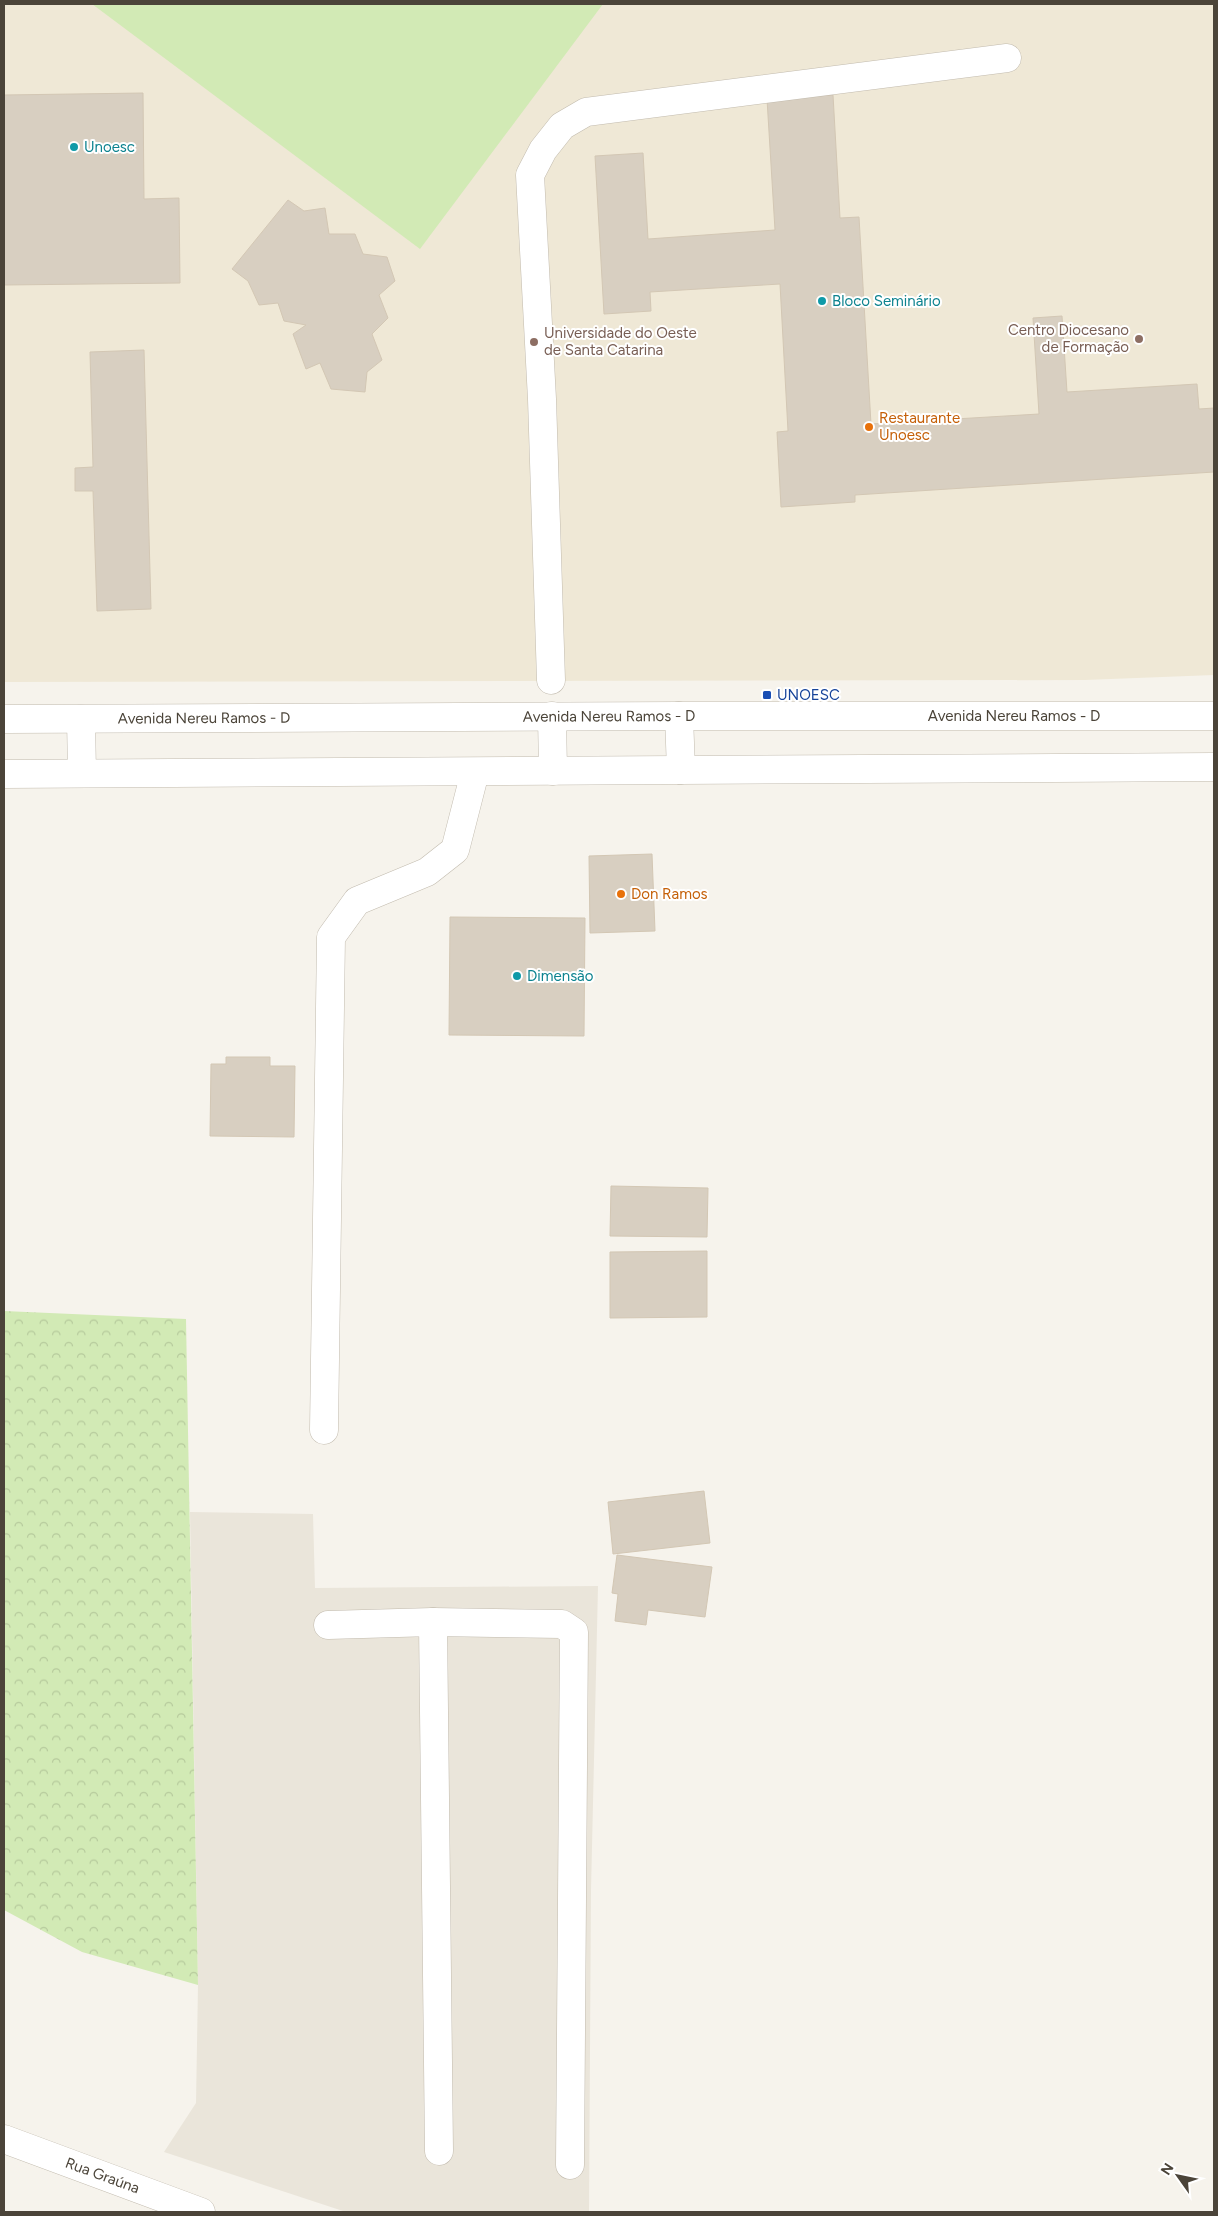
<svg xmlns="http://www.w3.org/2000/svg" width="1218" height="2216" font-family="Figtree,sans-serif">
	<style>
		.residential { fill: #eae5da }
		.education { fill: #efe8d6 }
		.grass { fill: #d2eab5 }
		.forest { fill: url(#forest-crowns) }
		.building { fill: #d8cfc1; stroke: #d3c7b4 }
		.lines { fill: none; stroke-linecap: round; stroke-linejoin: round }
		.minor-casing { stroke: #c2bbae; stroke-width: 29 }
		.minor { stroke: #fff; stroke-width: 28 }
		.culture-dot { fill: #0f9aa8; stroke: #fff; stroke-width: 2 }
		.education-dot { fill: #8d6e63; stroke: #fff; stroke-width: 2 }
		.food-dot { fill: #e8710a; stroke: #fff; stroke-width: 2 }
		.transit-dot { fill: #1a4fb4; stroke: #fff; stroke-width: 2 }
		.labels { text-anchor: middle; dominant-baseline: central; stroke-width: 4; stroke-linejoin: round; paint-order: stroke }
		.culture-label { font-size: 15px; fill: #0d838f; stroke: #fff; text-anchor: start }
		.education-label { font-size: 15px; fill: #785e54; stroke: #fff; text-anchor: end }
		.food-label { font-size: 15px; fill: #c56008; stroke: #fff; text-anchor: start }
		.transit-label { font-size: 15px; fill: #164399; stroke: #fff; text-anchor: start }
		.street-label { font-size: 15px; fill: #4b4439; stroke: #fff }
	</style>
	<defs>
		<pattern id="forest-crowns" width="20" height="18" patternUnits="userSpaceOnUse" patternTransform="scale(1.25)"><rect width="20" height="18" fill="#d2eab5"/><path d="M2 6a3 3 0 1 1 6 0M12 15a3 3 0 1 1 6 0" fill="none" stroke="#b6ca9c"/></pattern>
	</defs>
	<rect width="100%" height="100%" fill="#f6f3ec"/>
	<path class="residential" d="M190 1512 313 1514 315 1588 598 1586 591 1890 589 2212H346L164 2152 196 2103 198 1985Z"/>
	<path class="education" d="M4 4H1214V675L1085 680 4 682Z"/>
	<path class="grass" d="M92 4H603L420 249Z"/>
	<path class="forest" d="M4 1311 186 1319 198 1985 82 1952 4 1910Z"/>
	<path class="building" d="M143 93 144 199 179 198 180 283 4 285V95Z
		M833 95 840 218 859 217 871 424 1039 414 1033 318 1062 316 1067 392 1197 384 1199 409 1214 408V472L855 495V502L781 507 777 432 788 431 780 284 650 292 651 311 604 314 595 156 643 153 648 239 775 230 767 99Z
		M288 200 304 211 325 208 329 234H355L363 254 387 257 395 281 379 295 388 318 372 334 382 360 367 372 365 392 331 389 320 363 306 369 293 334 306 325 284 321 278 303 259 305 248 281 232 269Z
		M144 350 151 609 97 611 93 491H75V468L93 467 90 352Z
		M652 854 655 931 590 933 589 856Z
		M450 917 585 918 584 1036 449 1035Z
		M226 1057H270V1066H295L294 1137 210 1136 211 1064H226Z
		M611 1186 708 1188 707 1237 610 1236Z
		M707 1251V1317L610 1318V1252Z
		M704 1491 710 1543 613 1554 608 1502Z
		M617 1555 712 1567 705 1617 648 1610 646 1625 615 1621 618 1594 612 1593Z"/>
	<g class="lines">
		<g class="minor-casing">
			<g id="minor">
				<path d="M551 680 542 399 530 175 543 150 562 126 586 112 1007 58"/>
				<path d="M552 716 553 771"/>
				<path d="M679 716 681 770"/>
				<path id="s1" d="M4 719 679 716H1214"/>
				<path d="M81 719 82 773"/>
				<path d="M4 774 1214 767"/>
				<path d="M324 1430 331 937 357 901 427 872 455 850 475 772"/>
				<path d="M433 1622 562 1624 574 1632 570 2165"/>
				<path d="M328 1625 433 1622 439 2151"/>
				<path id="s2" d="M4 2139 201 2212"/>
			</g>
		</g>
		<use href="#minor" class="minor"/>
	</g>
	<g class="culture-dot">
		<circle cx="74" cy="147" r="5"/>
		<circle cx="822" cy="301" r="5"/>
		<circle cx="517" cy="976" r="5"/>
	</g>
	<g class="education-dot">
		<circle cx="1139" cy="339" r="5"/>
		<circle cx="534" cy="342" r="5"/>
	</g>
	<g class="food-dot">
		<circle cx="869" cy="427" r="5"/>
		<circle cx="621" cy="894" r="5"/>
	</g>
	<rect class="transit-dot" x="762" y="690" width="10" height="10" rx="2.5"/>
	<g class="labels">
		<g class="culture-label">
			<text x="84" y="147">Unoesc</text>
			<text x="832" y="301">Bloco Seminário</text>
			<text x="527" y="976">Dimensão</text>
		</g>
		<g class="education-label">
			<text x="1129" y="330">Centro Diocesano<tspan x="1129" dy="17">de Formação</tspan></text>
			<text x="544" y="333" text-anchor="start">Universidade do Oeste<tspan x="544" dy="17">de Santa Catarina</tspan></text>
		</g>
		<g class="food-label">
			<text x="879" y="418">Restaurante<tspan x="879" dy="17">Unoesc</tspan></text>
			<text x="631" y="894">Don Ramos</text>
		</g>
		<g class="transit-label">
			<text x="777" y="695">UNOESC</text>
		</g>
		<g class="street-label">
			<text stroke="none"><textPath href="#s1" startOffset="605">Avenida Nereu Ramos - D</textPath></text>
			<text stroke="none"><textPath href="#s1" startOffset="1010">Avenida Nereu Ramos - D</textPath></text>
			<text stroke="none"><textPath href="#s1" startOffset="200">Avenida Nereu Ramos - D</textPath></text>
			<text stroke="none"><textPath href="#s2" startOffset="105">Rua Graúna</textPath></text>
		</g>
	</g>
	<rect width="1218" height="2216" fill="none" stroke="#4b4439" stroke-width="10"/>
	<g transform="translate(1178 2176) rotate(303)" stroke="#ffffff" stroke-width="4" paint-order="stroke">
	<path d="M0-4L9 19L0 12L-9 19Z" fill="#4b4439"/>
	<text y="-8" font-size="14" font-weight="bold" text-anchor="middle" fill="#4b4439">N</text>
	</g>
</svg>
